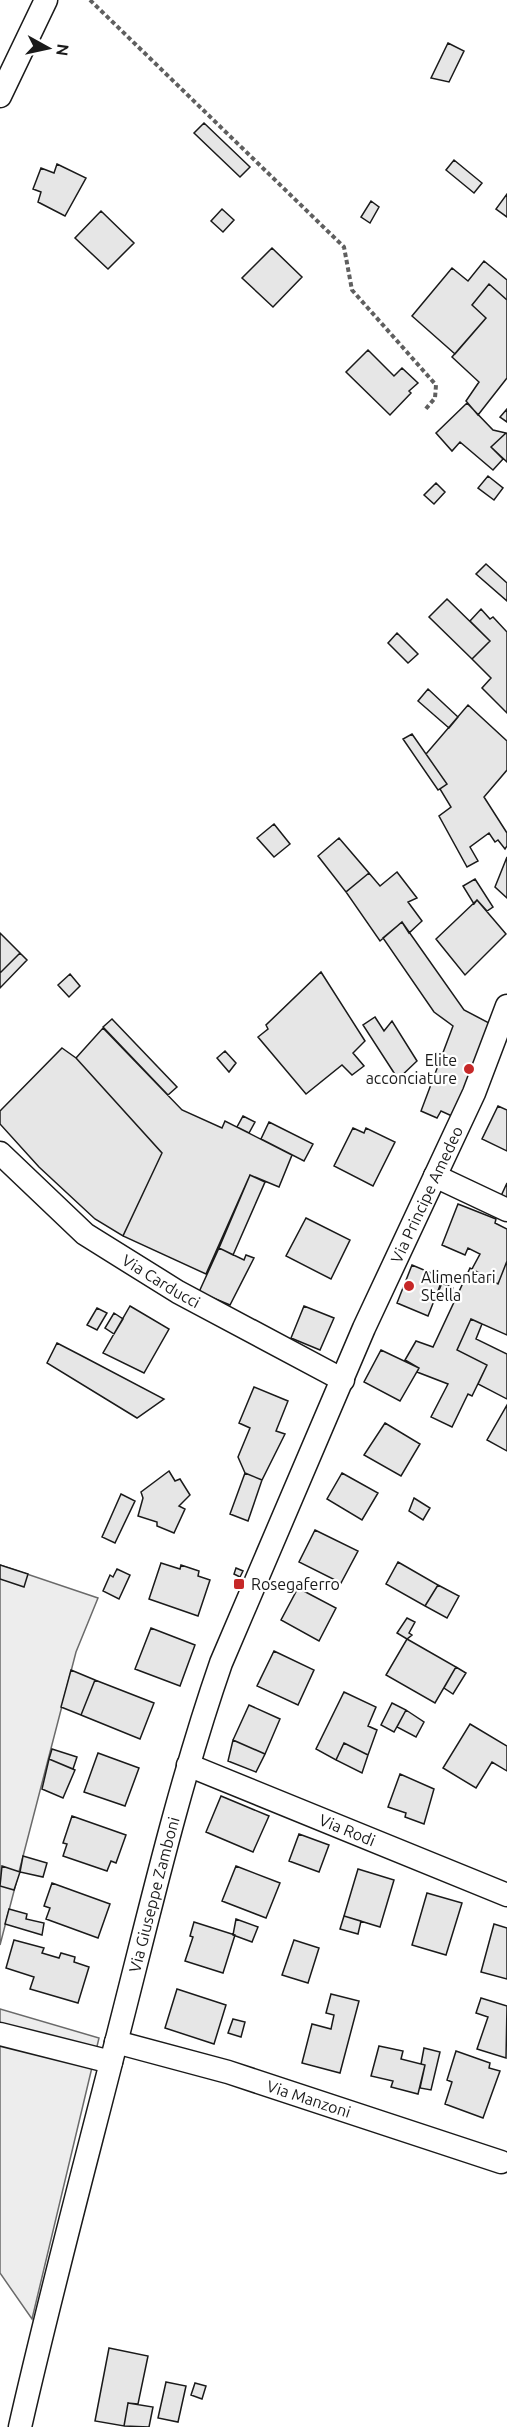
<svg xmlns="http://www.w3.org/2000/svg" width="507" height="2427" font-family="Ubuntu,sans-serif">
	<style>
		.built { fill: #ededed; stroke: #6a6a6a; stroke-width: 1.5 }
		.building { fill: #e6e6e6; stroke: #1a1a1a; stroke-width: 1.5 }
		.lines { fill: none; stroke-linecap: round; stroke-linejoin: round }
		.minor-casing { stroke: #1a1a1a; stroke-width: 25 }
		.path { stroke: #5f5f5f; stroke-width: 4; stroke-dasharray: 4.5 3; stroke-linecap: butt }
		.minor { stroke: #fff; stroke-width: 22 }
		.poi-dot { fill: #c62828; stroke: #fff; stroke-width: 2 }
		.labels { text-anchor: middle; dominant-baseline: central; stroke-width: 4.5; stroke-linejoin: round; paint-order: stroke }
		.poi-label { font-size: 16px; fill: #1a1a1a; stroke: #fff; text-anchor: start }
		.street-label { font-size: 16px; fill: #1a1a1a; stroke: #fff }
	</style>
	<rect width="100%" height="100%" fill="#fff"/>
	<path class="built" d="M0 1565 98 1598 76 1652 0 1945Z
		M0 2009 99 2038 32 2319 0 2273Z"/>
	<path class="building" d="M448 43 464 51 449 82 431 78Z
		M204 123 250 167 240 177 194 133Z
		M454 160 482 183 474 193 446 170Z
		M57 164 86 178 65 216 38 202 41 192 33 189 41 168 54 173Z
		M507 194V217L496 209Z
		M371 201 379 207 370 223 361 217Z
		M222 209 234 220 223 232 211 221Z
		M101 211 134 243 108 269 75 238Z
		M272 248 302 277 273 307 242 278Z
		M484 261 507 280V300L489 284 472 305 486 318 455 354 412 316 452 268 468 281Z
		M489 284 507 300V378L478 415 466 401 479 382 452 357 486 318 472 305Z
		M368 350 394 376 402 368 418 383 409 391 411 393 390 415 346 372Z
		M467 403 493 430 506 433 491 447 503 459 493 470 460 442 452 451 436 433Z
		M507 409V422L500 417Z
		M506 433 507 434V462L491 447Z
		M488 476 503 488 494 500 478 488Z
		M436 483 445 492 434 504 424 495Z
		M486 564 507 583V601L476 574Z
		M447 599 490 641 472 659 429 617Z
		M481 609 490 619 493 617 507 632V713L482 688 491 678 472 659 490 641 470 621Z
		M397 633 418 654 408 663 388 643Z
		M428 689 458 717 449 728 418 701Z
		M468 705 507 741V770L484 797 507 833V846L505 849 498 840 495 842 489 833 470 847 478 861 467 867 439 816 451 807 440 789 447 784 426 754Z
		M412 734 447 784 438 790 403 739Z
		M274 824 290 844 274 857 257 838Z
		M339 838 369 873 346 892 318 856Z
		M507 857V898L495 887Z
		M397 872 417 898 408 902 422 921 409 933 402 922 380 941 346 892 369 873 380 886Z
		M475 879 493 907 487 911 477 900 474 904 463 886Z
		M477 900 506 934 465 975 436 939Z
		M402 922 464 1010 491 1024 454 1117 441 1111 437 1118 421 1111 453 1026 434 1012 383 938Z
		M0 933 20 953 0 973Z
		M20 953 27 960 0 988V973Z
		M321 972 365 1041 353 1053 364 1066 352 1075 342 1065 306 1094 258 1037 268 1029 266 1025Z
		M70 974 80 986 69 997 58 985Z
		M375 1017 384 1031 392 1021 417 1061 398 1079 363 1025Z
		M112 1019 177 1087 168 1095 103 1027Z
		M103 1028 182 1110 222 1128 225 1121 292 1155 279 1187 250 1175 206 1274 123 1236 162 1153 76 1058Z
		M62 1048 76 1058 162 1153 123 1236 95 1219 39 1167 0 1124V1111Z
		M225 1051 236 1063 229 1072 217 1058Z
		M498 1106 507 1110V1151L482 1139Z
		M243 1116 255 1122 249 1133 237 1127Z
		M269 1122 313 1144 304 1161 261 1139Z
		M353 1128 364 1133 366 1128 395 1142 373 1186 334 1166Z
		M250 1175 265 1182 233 1255 219 1248Z
		M507 1183V1200L501 1196Z
		M458 1204 496 1219 495 1223 507 1229V1261L498 1284 472 1269 480 1254 468 1248 465 1255 442 1245Z
		M306 1218 350 1240 331 1279 286 1256Z
		M219 1248 244 1260 246 1255 254 1258 230 1305 199 1292Z
		M507 1261V1335L471 1319 457 1350 487 1365 472 1396 468 1394 452 1427 431 1417 448 1384 417 1372 419 1368 405 1360 416 1341 433 1347 470 1268 498 1284Z
		M412 1265 443 1278 428 1316 397 1303Z
		M442 1283 453 1288 448 1300 437 1295Z
		M130 1306 169 1329 144 1373 103 1353Z
		M304 1306 334 1318 320 1350 291 1338Z
		M97 1308 107 1313 97 1330 87 1325Z
		M114 1313 123 1319 114 1334 105 1328Z
		M471 1319 482 1324 476 1339 507 1354V1399L478 1384 487 1365 457 1350Z
		M57 1343 84 1357 164 1399 137 1418 47 1363Z
		M381 1350 419 1368 400 1401 364 1382Z
		M254 1387 288 1401 276 1431 285 1434 262 1480 245 1473 238 1457 250 1428 239 1423Z
		M507 1405V1451L487 1440Z
		M385 1423 420 1444 401 1476 364 1455Z
		M169 1471 175 1481 180 1479 190 1495 179 1506 185 1509 174 1533 157 1526V1522L138 1516 143 1498 141 1492Z
		M245 1473 262 1480 248 1521 230 1514Z
		M342 1473 378 1493 362 1520 327 1499Z
		M121 1494 135 1501 115 1543 102 1537Z
		M414 1498 430 1508 423 1520 409 1511Z
		M315 1530 358 1551 341 1583 299 1562Z
		M398 1562 438 1585 425 1606 386 1584Z
		M161 1563 180 1569 181 1565 199 1571 198 1576 210 1580 198 1616 149 1599Z
		M0 1565 28 1574 24 1587 0 1579Z
		M236 1568 243 1571 240 1577 234 1574Z
		M117 1569 130 1575 119 1599 103 1591 110 1575 113 1577Z
		M438 1585 459 1596 447 1618 425 1606Z
		M298 1588 336 1608 319 1641 281 1620Z
		M407 1618 415 1622 409 1633 412 1635 407 1639 397 1633Z
		M151 1628 195 1645 180 1686 135 1669Z
		M407 1639 456 1667 435 1703 386 1675Z
		M274 1651 314 1670 298 1705 257 1686Z
		M456 1667 466 1673 453 1694 444 1688Z
		M71 1670 95 1680 81 1715 61 1707Z
		M95 1680 154 1703 140 1739 81 1715Z
		M344 1692 376 1707 368 1726 377 1730 368 1755 344 1743 336 1760 316 1749Z
		M392 1703 406 1710 394 1732 381 1725Z
		M249 1705 280 1719 265 1754 233 1740Z
		M406 1710 424 1722 416 1737 397 1727Z
		M470 1724 507 1746V1771L492 1762 476 1788 443 1768Z
		M233 1740 265 1754 256 1772 228 1761Z
		M344 1743 368 1755 362 1773 336 1760Z
		M52 1749 77 1757 73 1769 49 1759Z
		M98 1753 139 1768 125 1806 84 1792Z
		M49 1759 75 1770 63 1798 42 1789Z
		M400 1774 434 1789 424 1824 405 1817 406 1813 388 1807Z
		M221 1796 269 1816 253 1852 206 1832Z
		M72 1816 126 1835 116 1863 111 1861 107 1871 63 1856 67 1844 63 1843Z
		M299 1834 329 1845 319 1872 289 1861Z
		M23 1856 47 1863 43 1877 20 1872Z
		M2 1866 20 1872 14 1890 0 1886Z
		M236 1866 280 1883 266 1918 222 1901Z
		M358 1869 394 1880 380 1927 344 1916Z
		M52 1883 110 1904 98 1938 46 1919 50 1908 44 1906Z
		M427 1893 462 1903 446 1955 412 1945Z
		M9 1909 27 1914 26 1919 44 1923 42 1935 5 1924Z
		M344 1916 361 1921 358 1934 340 1929Z
		M236 1919 258 1927 252 1942 233 1935Z
		M194 1922 235 1935 223 1973 185 1961 193 1937 190 1936Z
		M494 1924 507 1928V1979L481 1972Z
		M14 1940 44 1948 42 1953 59 1958 61 1953 75 1957 74 1962 89 1967 78 2003 30 1989 34 1977 6 1968Z
		M294 1940 319 1948 308 1983 282 1975Z
		M177 1989 226 2005 214 2044 165 2028Z
		M331 1994 359 2001 340 2073 302 2063 312 2024 331 2029 334 2015 326 2013Z
		M481 1998 507 2006 506 2058 477 2049 488 2017 476 2013Z
		M233 2019 245 2022 241 2037 228 2033Z
		M379 2046 403 2051 401 2059 425 2065 418 2094 391 2087 393 2081 371 2076Z
		M424 2048 440 2052 431 2090 420 2088 425 2065 421 2064Z
		M456 2051 490 2063 489 2068 500 2071 483 2118 445 2104 452 2082 447 2080Z
		M109 2348 148 2356 138 2404 128 2403 124 2426 95 2421Z
		M166 2382 186 2386 178 2422 158 2418Z
		M195 2383 206 2386 202 2399 191 2395Z
		M128 2403 153 2407 149 2427 124 2426Z"/>
	<g class="lines">
		<g class="minor-casing">
			<g id="minor">
				<path d="M0 96 46 0"/>
				<path id="s1" d="M0 1153 85 1234 178 1292 343 1380"/>
				<path d="M435 1176 507 1210"/>
				<path id="s2" d="M188 1765 507 1895"/>
				<path d="M0 2034 111 2062"/>
				<path id="s3" d="M116 2042 228 2072 501 2162"/>
				<path id="s4" d="M20 2427C50 2295 85 2165 118 2035 150 1910 179 1784 221 1663L364 1328 474 1093 507 1006"/>
			</g>
		</g>
		<path class="path" d="M90 0 344 247 352 290 436 385 435 398 424 411"/>
		<use href="#minor" class="minor"/>
	</g>
	<g class="poi-dot">
		<circle cx="469" cy="1069" r="6"/>
		<circle cx="409" cy="1286" r="6"/>
		<rect x="233" y="1578" width="12" height="12" rx="3"/>
	</g>
	<g class="labels">
		<g class="poi-label">
			<text x="457" y="1060" text-anchor="end">Elite<tspan x="457" dy="18">acconciature</tspan></text>
			<text x="421" y="1277">Alimentari<tspan x="421" dy="18">Stella</tspan></text>
			<text x="251" y="1584">Rosegaferro</text>
		</g>
		<g class="street-label">
			<text stroke="none"><textPath href="#s4" startOffset="1302">Via Principe Amedeo</textPath></text>
			<text stroke="none"><textPath href="#s1" startOffset="207">Via Carducci</textPath></text>
			<text stroke="none"><textPath href="#s2" startOffset="172">Via Rodi</textPath></text>
			<text stroke="none"><textPath href="#s4" startOffset="549">Via Giuseppe Zamboni</textPath></text>
			<text stroke="none"><textPath href="#s3" startOffset="201">Via Manzoni</textPath></text>
		</g>
	</g>
	<g transform="translate(48 48) rotate(98)" stroke="#ffffff" stroke-width="4.5" paint-order="stroke">
	<path d="M0-4.5L10 22L0 15L-10 22Z" fill="#1a1a1a"/>
	<text y="-9" font-size="16" font-weight="bold" text-anchor="middle" fill="#1a1a1a">N</text>
	</g>
</svg>
